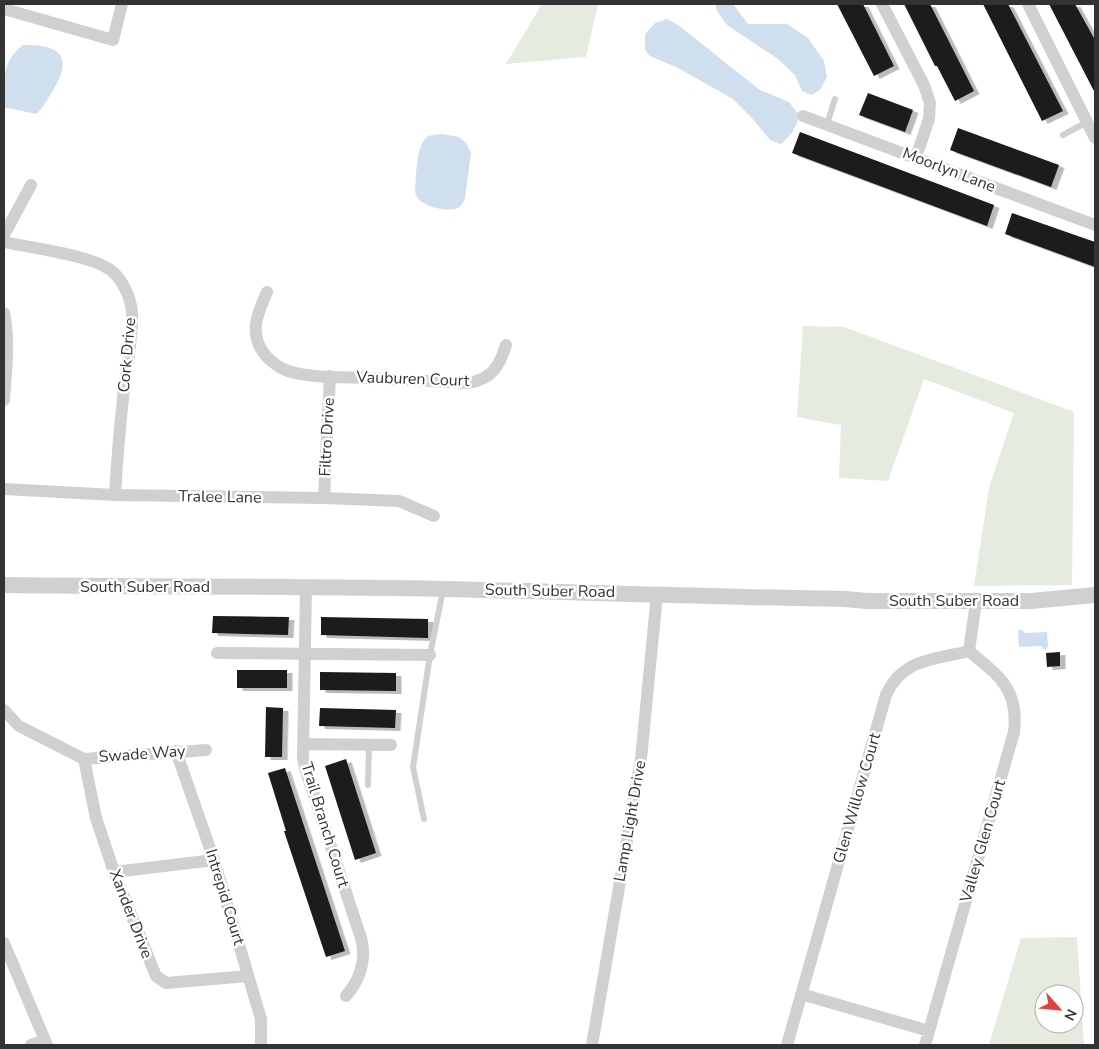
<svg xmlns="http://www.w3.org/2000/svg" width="1099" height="1049" font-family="'Nunito Sans',sans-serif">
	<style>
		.green { fill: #e5ebdf; fill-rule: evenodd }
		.water { fill: #d0dfed }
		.building { fill: #1a1a1a; filter: url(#shadow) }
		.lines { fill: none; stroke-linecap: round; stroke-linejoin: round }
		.service { stroke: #d0d0d0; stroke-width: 6 }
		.minor { stroke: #d0d0d0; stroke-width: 12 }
		.tertiary { stroke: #d0d0d0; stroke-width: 16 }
		.labels { text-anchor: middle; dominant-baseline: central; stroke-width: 5; stroke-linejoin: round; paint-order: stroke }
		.street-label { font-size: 16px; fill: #333; stroke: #fff }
	</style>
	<defs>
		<filter id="shadow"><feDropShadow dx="5.5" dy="3" stdDeviation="0" flood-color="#0004"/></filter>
	</defs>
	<rect width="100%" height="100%" fill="#fff"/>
	<path class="green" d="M542 4H598L586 57 506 64Z
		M803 326 844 327 1074 412 1072 585 974 586 989 488 1014 413 924 379 888 481 839 478 841 425 797 417Z
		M1077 937 1084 1045H989L1021 938ZM1044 994H1074V1024H1044Z"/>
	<path class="water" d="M715 4H733L748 24H787L808 38 824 61 827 77 820 90 811 95 802 91 795 75 778 59 727 25 717 11Z
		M667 19 678 25 760 90 789 102 800 116 792 133 781 144 770 140 752 118 733 99 678 68 650 56 645 50V34L655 23Z
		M23 45C61 44 74 57 52 92 47 100 43 108 36 114L4 107C4 81 1 62 23 45Z
		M443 134 459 137 466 143 471 153 465 198C464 201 462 206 458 208 449 212 430 208 422 202 418 200 417 196 415 192 416 179 416 145 427 137 431 134 438 135 443 134Z
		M1021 629 1025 633 1047 632 1048 646 1045 650 1041 646 1019 647 1018 631Z"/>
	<path class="building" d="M837 4H863L894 66 874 76Z
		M904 4H930L974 91 955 101 937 66H935Z
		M983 4H1008L1063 111 1042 121Z
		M1049 4H1075L1095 40V93Z
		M868 93 913 110 905 132 859 115Z
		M958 128 1059 165 1051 187 950 150Z
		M800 132 994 205 987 226 792 153Z
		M1012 213 1095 242V267L1005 234Z
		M213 616 289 617 288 635 212 633Z
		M321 617 428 619V638L321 635Z
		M1060 652V666L1047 667 1046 653Z
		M237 670H287V688H237Z
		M320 672 396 673V691L320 690Z
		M266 707 283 708 282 757H265Z
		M320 708 396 710 395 728 319 726Z
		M346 759 376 853 355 860 325 766Z
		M285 768 345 951 326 957 284 831H286L268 773Z"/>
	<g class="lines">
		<path class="service" d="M827 124 835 99
			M1063 135 1087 122
			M368 785 369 744
			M424 819 413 767 430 655 443 590"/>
		<path class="minor" d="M882 4 924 85 930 103 929 119 916 157
			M1028 4 1095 138
			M4 9 113 40 122 4
			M803 116 1095 225
			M4 235 31 185
			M4 242C30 248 94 255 113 272 124 282 131 299 132 313 133 338 127 364 124 389 120 425 117 460 115 495
			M267 292C257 314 248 335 266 356 272 362 279 368 288 371 309 378 345 377 368 378 402 380 435 381 468 383 492 379 499 367 506 345
			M4 313C10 343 6 370 4 400
			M4 489 115 495 324 498 399 501 434 516
			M324 498 330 376
			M306 587 303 757 305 768 361 938C367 959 360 980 346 996
			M217 653 430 655
			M4 710 19 726 84 759 206 750
			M303 744 391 745
			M176 751 214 860 261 1019V1045
			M84 759 96 818 114 872 156 976 166 983 248 976
			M114 872 214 860
			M4 943 47 1045
			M801 994 929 1031
			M31 1045 45 1040
			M592 1045 641 759 657 594
			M787 1045 886 695C903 658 934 660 969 651L976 602
			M925 1045 1014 732C1019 689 999 676 969 651"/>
		<path class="tertiary" d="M4 585C150 587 297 586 444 589 578 592 711 597 845 599L867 601H1031L1095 595"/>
	</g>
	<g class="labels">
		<g class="street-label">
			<text transform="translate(949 170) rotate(21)">Moorlyn Lane</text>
			<text transform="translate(127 355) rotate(-85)">Cork Drive</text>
			<text transform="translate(413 379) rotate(2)">Vauburen Court</text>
			<text transform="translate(327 437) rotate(-87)">Filtro Drive</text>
			<text transform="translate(220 497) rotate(1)">Tralee Lane</text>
			<text x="145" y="587">South Suber Road</text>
			<text transform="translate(550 591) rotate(1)">South Suber Road</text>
			<text x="954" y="601">South Suber Road</text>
			<text transform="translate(142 754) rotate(-4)">Swade Way</text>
			<text transform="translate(857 798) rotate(-74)">Glen Willow Court</text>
			<text transform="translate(630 821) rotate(-80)">Lamp Light Drive</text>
			<text transform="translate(325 825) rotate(73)">Trail Branch Court</text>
			<text transform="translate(983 841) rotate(-74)">Valley Glen Court</text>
			<text transform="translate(225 897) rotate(73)">Intrepid Court</text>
			<text transform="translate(131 914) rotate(69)">Xander Drive</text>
		</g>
	</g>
	<rect width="1099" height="1049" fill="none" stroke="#333333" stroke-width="10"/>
	<g transform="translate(1059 1009) rotate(117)"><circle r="24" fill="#ffffff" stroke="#adadad"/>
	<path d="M0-4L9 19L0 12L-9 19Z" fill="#e0423f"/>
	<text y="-8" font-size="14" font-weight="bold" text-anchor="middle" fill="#333333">N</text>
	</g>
</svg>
